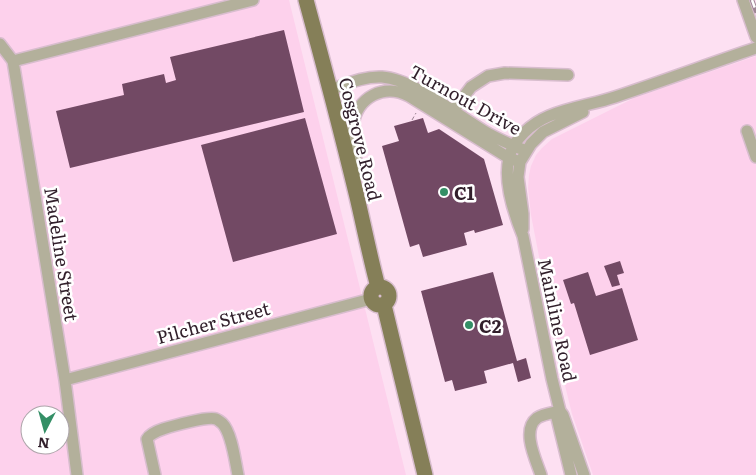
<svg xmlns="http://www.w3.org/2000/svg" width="756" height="475" font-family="Literata,serif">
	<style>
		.built { fill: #fdd1ec; fill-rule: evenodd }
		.building { fill: #724964 }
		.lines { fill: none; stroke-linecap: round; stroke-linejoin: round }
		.minor-casing { stroke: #d8bdce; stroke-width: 14 }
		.major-casing { stroke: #d8bdce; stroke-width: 18 }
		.path { stroke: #998190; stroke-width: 1; stroke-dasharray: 4 2.5; stroke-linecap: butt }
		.minor { stroke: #b3b09b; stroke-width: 11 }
		.major { stroke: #857f58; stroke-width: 15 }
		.rail-casing { stroke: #9e8695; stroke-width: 4.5 }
		.rail { stroke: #fff; stroke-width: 2.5; stroke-dasharray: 8; stroke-linecap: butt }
		.poi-dot { fill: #348f66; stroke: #fff; stroke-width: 2 }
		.labels { text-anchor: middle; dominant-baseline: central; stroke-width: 5; stroke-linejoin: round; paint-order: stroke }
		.street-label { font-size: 18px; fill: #311f2b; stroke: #fff }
		.poi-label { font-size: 18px; font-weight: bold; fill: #311f2b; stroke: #fff; text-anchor: start }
	</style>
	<rect width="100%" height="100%" fill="#fde0f2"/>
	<path class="built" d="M0 0H289L406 475H0ZM30 415H60V445H30Z
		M756 56V475H593L572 414 560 365 531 215 528 188 529 175 531 166 536 155 542 148 552 139 634 98Z"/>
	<path class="building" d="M284 30 304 112 70 168 56 111 124 95 122 84 164 74 166 83 176 80 170 57Z
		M305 118 337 234 233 262 201 145Z
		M423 118 428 133 439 129 484 159 503 225 475 233 474 230 464 233 467 245 423 257 419 244 410 247 382 146 399 141 394 126Z
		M620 261 624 273 617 275 620 285 612 287 604 266Z
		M493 272 517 361 526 358 531 378 518 382 513 363 484 371 487 383 455 391 452 380 445 382 421 291Z
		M588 272 596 296 622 288 638 340 590 355 574 303 571 304 563 280Z"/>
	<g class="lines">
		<g class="minor-casing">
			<path id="minor" d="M743 0 756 37
				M0 44 13 61 65 380 77 475
				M13 61 253 0
				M330 90C347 84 364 76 382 77 413 79 457 115 484 131 497 139 512 145 526 151
				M450 115 471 87 488 76 505 73 568 75
				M747 131 756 157
				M357 176 353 125C357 97 384 83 409 96L509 158 520 162
				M523 229V214L518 177 520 162 531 144 543 132 583 112
				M65 380 371 299
				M558 415 557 418 571 475
				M155 475 147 439C150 434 157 431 163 429 172 426 208 416 216 419 217 419 222 423 222 423 232 433 235 461 238 475
				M541 475C536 460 521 430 537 418 543 414 552 413 560 411
				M584 475 563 415 560 411 552 379 523 236C514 214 503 182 509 158 513 139 532 123 549 116 571 107 594 104 615 97 663 81 709 64 756 48"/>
		</g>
		<g class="major-casing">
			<path id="major" d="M306 0C324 66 341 131 357 197 364 227 370 257 378 287
				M371 296a9 9 0 1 1 18 0a9 9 0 1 1-18 0Z
				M384 305 425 475"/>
		</g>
		<path class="path" d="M350 92 352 100
			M412 120 416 113"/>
		<use href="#minor" class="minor"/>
		<use href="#major" class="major"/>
		<g class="rail-casing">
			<path id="rail" d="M752 0 756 11"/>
		</g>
		<use href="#rail" class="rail"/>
	</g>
	<g class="poi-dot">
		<circle cx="444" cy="192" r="5"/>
		<circle cx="469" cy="325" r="5"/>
	</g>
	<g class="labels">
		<g class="street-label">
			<text transform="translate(466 99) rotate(29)">Turnout Drive</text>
			<text transform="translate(361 139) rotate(76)">Cosgrove Road</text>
			<text transform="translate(62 254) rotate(81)">Madeline Street</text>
			<text transform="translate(558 320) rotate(78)">Mainline Road</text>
			<text transform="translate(213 322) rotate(-15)">Pilcher Street</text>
		</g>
		<g class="poi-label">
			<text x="454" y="192">C1</text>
			<text x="479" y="325">C2</text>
		</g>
	</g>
	<g transform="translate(45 430) rotate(186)"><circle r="24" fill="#ffffff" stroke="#ada5aa"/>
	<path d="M0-4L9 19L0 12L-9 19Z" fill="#348f66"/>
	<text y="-8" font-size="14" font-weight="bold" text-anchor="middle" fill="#311f2b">N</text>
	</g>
</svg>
